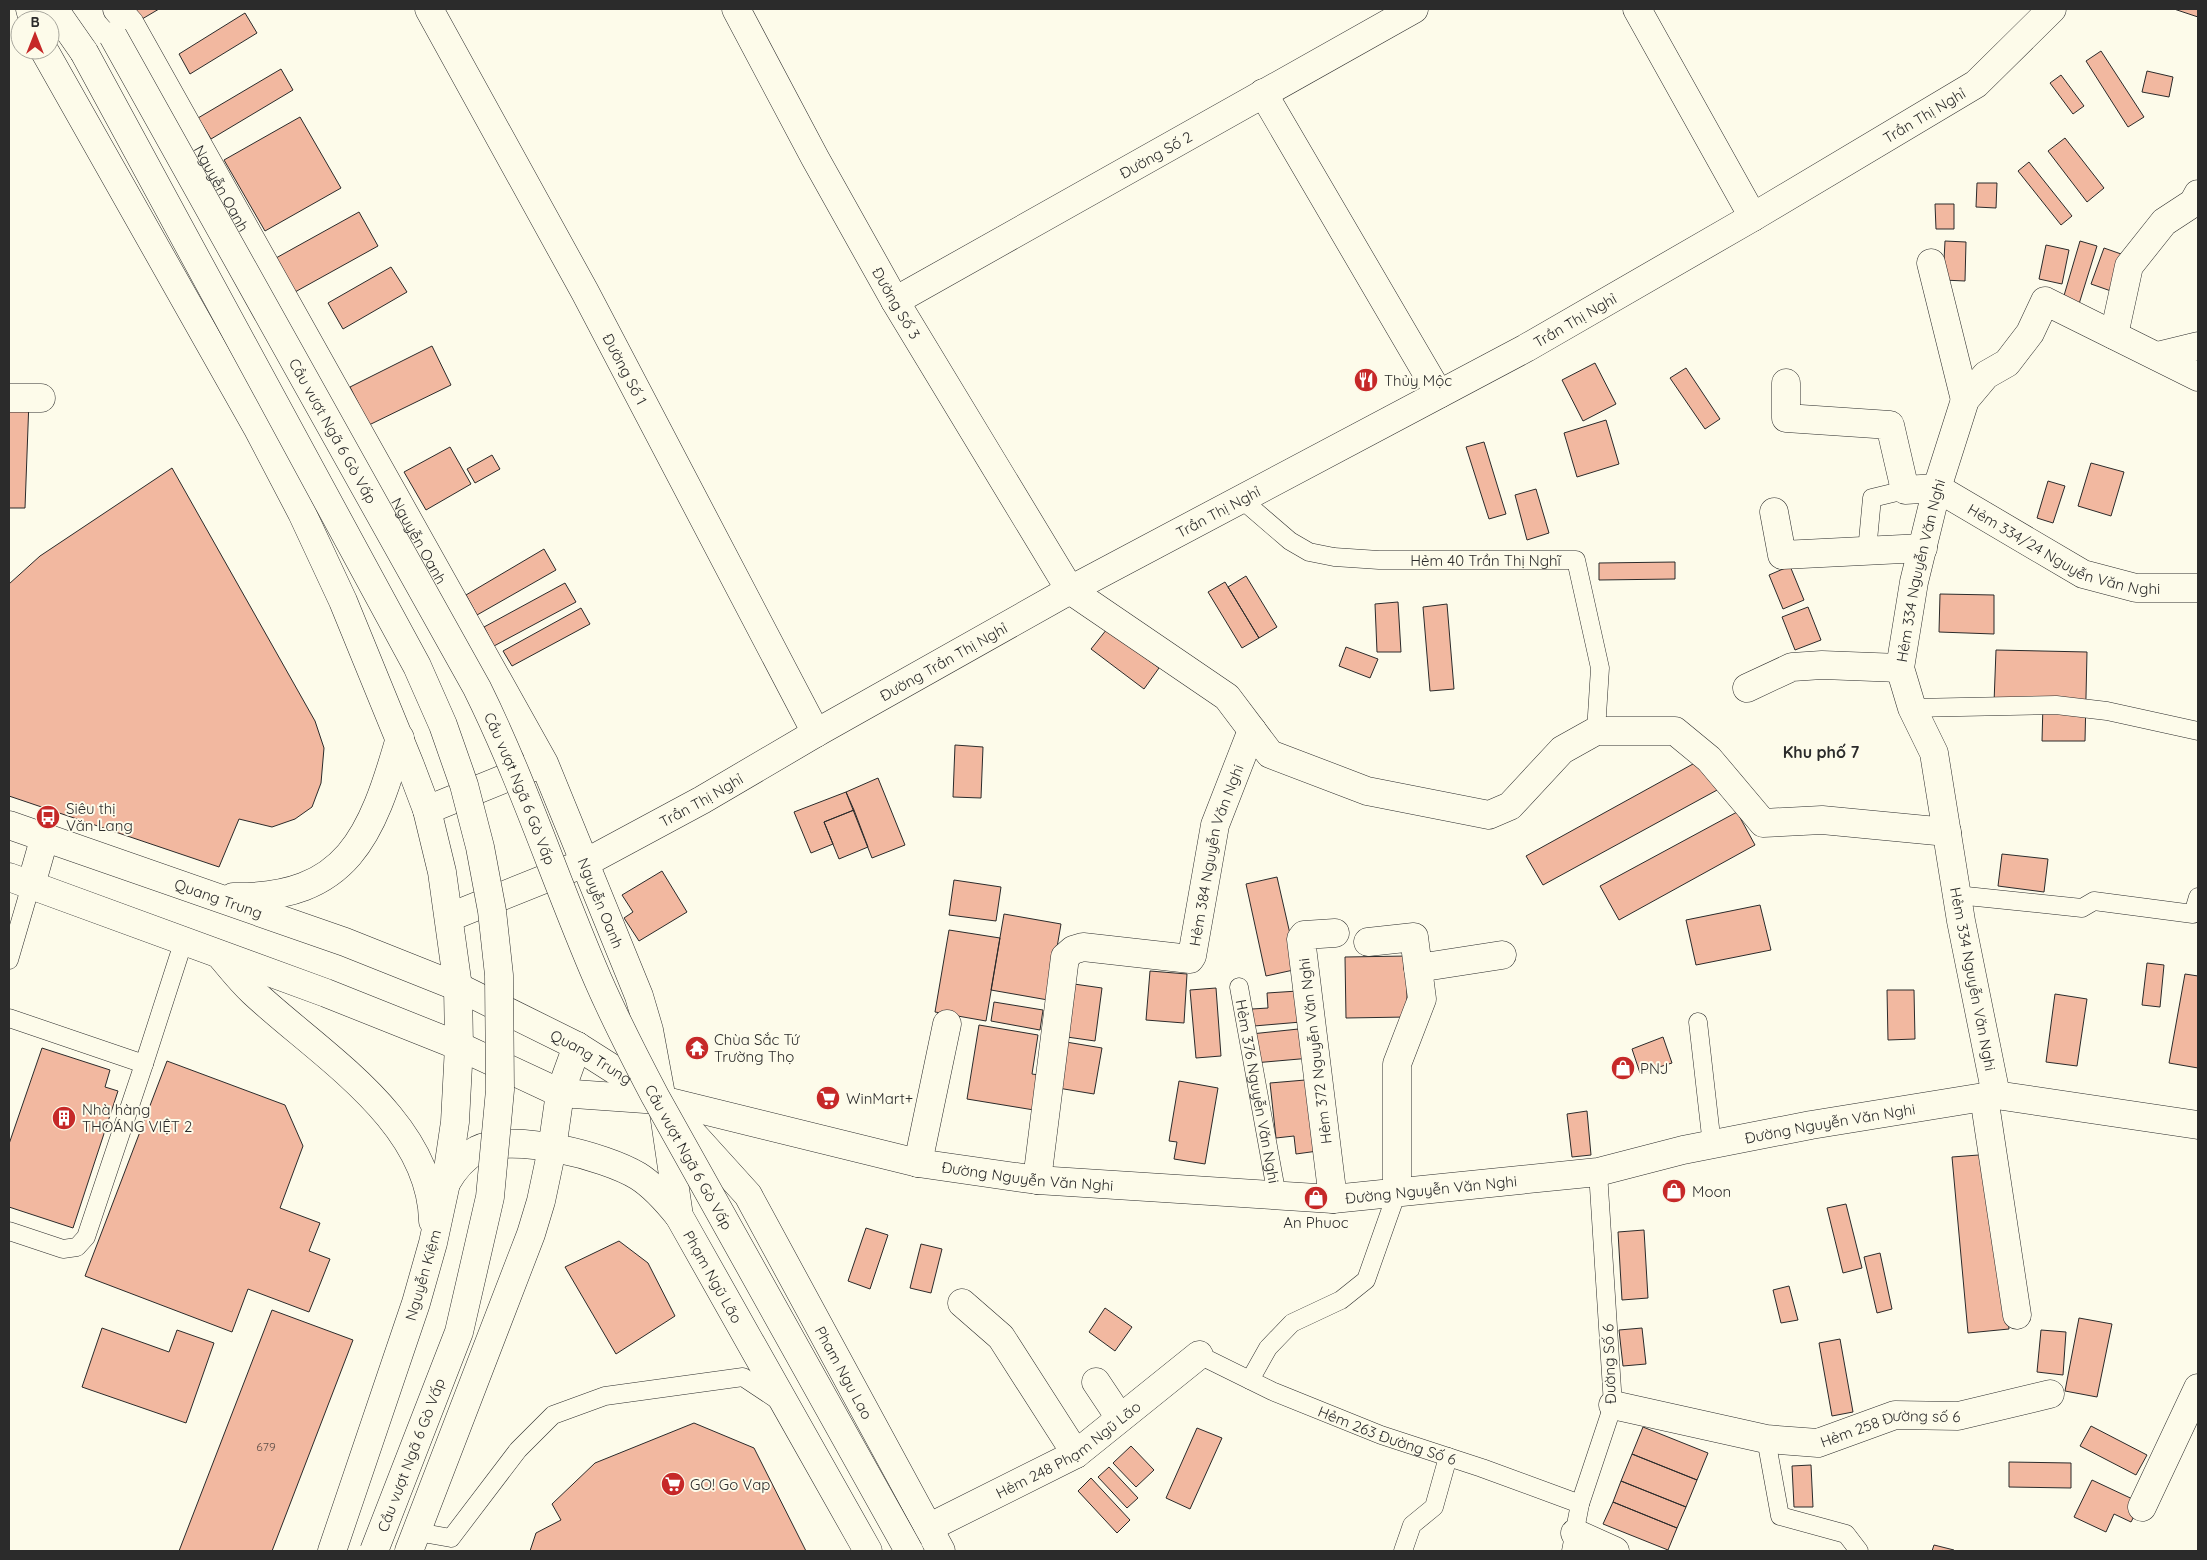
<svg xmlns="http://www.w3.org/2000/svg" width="2207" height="1560" font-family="Quicksand,sans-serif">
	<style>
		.building { fill: #f2b8a0; stroke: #2b2b2b }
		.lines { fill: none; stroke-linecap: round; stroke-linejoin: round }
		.service-casing { stroke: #2b2b2b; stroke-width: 19 }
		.minor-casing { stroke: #2b2b2b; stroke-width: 29 }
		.secondary-casing { stroke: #2b2b2b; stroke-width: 29 }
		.primary-casing { stroke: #2b2b2b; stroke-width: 29 }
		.service { stroke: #fdfbea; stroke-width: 18 }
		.minor { stroke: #fdfbea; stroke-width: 28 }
		.secondary { stroke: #fdfbea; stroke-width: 28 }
		.primary { stroke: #fdfbea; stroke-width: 28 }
		.primary-bridge-casing { stroke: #2b2b2b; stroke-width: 29; stroke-linecap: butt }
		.primary-bridge { stroke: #fdfbea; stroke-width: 28 }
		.labels { text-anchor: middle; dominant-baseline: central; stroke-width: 4; stroke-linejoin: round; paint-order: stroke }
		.number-label { font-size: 12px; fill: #5d4e48 }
		.street-label { font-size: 15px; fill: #2b2b2b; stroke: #fdfbea }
		.poi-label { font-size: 15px; fill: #2b2b2b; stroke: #fdfbea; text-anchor: start }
		.neighbourhood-label { font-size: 16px; font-weight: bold; fill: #2b2b2b; stroke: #fdfbea }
	</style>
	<rect width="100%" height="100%" fill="#fdfbea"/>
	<path class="building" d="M129 9H159L137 22Z
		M2174 9H2198V17Z
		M245 13 257 33 190 74 179 54Z
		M2101 51 2144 117 2128 127 2086 61Z
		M281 69 293 90 211 139 198 118Z
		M2147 71 2173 77 2169 97 2142 92Z
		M2061 75 2084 106 2073 114 2050 83Z
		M300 117 341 188 265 231 224 160Z
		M2065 138 2104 188 2087 202 2048 151Z
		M2029 162 2072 216 2061 225 2018 171Z
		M1977 183H1997L1996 208 1976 207Z
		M1935 204H1954V229H1936Z
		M359 212 378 246 295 292 276 258Z
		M1945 241 1966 242 1965 281 1943 280Z
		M2080 241 2097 246 2079 304 2063 299Z
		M2046 245 2069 250 2062 284 2039 279Z
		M2104 248 2124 255 2111 291 2091 284Z
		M391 267 407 292 343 329 328 303Z
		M432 346 451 385 369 425 350 387Z
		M1595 363 1616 404 1583 421 1562 380Z
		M1686 368 1720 419 1705 429 1670 378Z
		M9 400H29L25 508H9Z
		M1606 420 1619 464 1577 477 1564 433Z
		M1484 442 1506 514 1489 519 1466 447Z
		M450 447 471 484 426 510 404 472Z
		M492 455 500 469 475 483 467 469Z
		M2091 463 2124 472 2111 516 2078 506Z
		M172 468 315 721 324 748 321 783 312 807 295 819 272 827 239 819 219 867 9 796V584L40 556Z
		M2048 481 2065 486 2053 523 2037 518Z
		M1536 489 1549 533 1527 540 1515 495Z
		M544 549 556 570 477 615 466 595Z
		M1675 562V579L1599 580V563Z
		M1790 566 1804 600 1783 609 1769 575Z
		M1246 576 1277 627 1259 638 1228 587Z
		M1225 582 1259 638 1242 648 1208 592Z
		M565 583 576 602 494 646 484 627Z
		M1940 594 1994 595V634L1939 632Z
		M1398 602 1401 652H1377L1375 604Z
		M1447 604 1454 689 1430 691 1423 607Z
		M1808 607 1821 640 1795 650 1782 617Z
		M581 608 590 624 512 666 503 651Z
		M1107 629 1159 668 1144 689 1091 649Z
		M1346 647 1378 659 1370 678 1339 666Z
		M1996 650 2087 652 2085 741H2042L2043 703H1994Z
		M955 745 983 747 981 798 953 797Z
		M1702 759 1719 789 1543 885 1526 856Z
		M878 778 905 845 872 858 846 792Z
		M846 792 854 810 824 822 833 844 811 853 794 812Z
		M854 810 868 847 839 859 824 822Z
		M1737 812 1755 845 1619 920 1600 886Z
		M2002 854 2048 859 2044 892 1998 886Z
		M662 871 687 912 639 941 624 918 633 912 622 895Z
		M1277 877 1298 969 1266 976 1246 884Z
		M954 880 1001 887 996 921 949 915Z
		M1760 905 1771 950 1696 965 1686 920Z
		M1004 914 1061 924 1048 1000 991 990Z
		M949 930 1000 938 986 1021 935 1012Z
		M1407 956V1017L1346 1018 1345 957Z
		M2147 963 2164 965 2160 1007 2142 1005Z
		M1150 971 1187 974 1184 1023 1146 1020Z
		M2185 974 2198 976V1068L2169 1063Z
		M1074 984 1102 988 1095 1041 1067 1037Z
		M1216 988 1221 1056 1196 1058 1190 990Z
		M1887 990H1914L1915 1039 1888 1040Z
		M1298 991 1301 1022 1254 1026 1252 1009 1268 1008 1267 993Z
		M2055 994 2087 999 2077 1066 2046 1062Z
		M994 1002 1043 1010 1040 1030 991 1021Z
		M979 1025 1038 1035 1032 1074 1046 1076 1040 1111 967 1099Z
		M1308 1028 1311 1058 1254 1063 1251 1034Z
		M1663 1037 1672 1063 1640 1073 1632 1049Z
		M1066 1042 1102 1048 1094 1094 1058 1088Z
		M42 1048 110 1070 105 1087 118 1091 73 1228 9 1207V1144Z
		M167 1061 285 1105 303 1146 280 1208 320 1223 309 1251 330 1259 309 1312 248 1289 232 1332 85 1276Z
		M1317 1079 1325 1150 1296 1154 1294 1136 1276 1138 1270 1083Z
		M1179 1081 1218 1088 1205 1164 1174 1159 1177 1142 1169 1141Z
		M1587 1111 1591 1155 1572 1157 1567 1114Z
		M1992 1154 2009 1329 1968 1333 1952 1157Z
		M1846 1204 1862 1268 1843 1273 1827 1208Z
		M866 1228 888 1235 870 1289 848 1281Z
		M1644 1230 1648 1298 1622 1300 1618 1232Z
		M619 1241 648 1263 675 1316 616 1354 565 1267Z
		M921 1244 942 1249 931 1293 910 1288Z
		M1880 1253 1892 1309 1877 1313 1864 1257Z
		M1789 1286 1798 1320 1781 1323 1773 1290Z
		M1105 1308 1132 1327 1115 1351 1089 1332Z
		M272 1310 353 1340 272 1551H179Z
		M2079 1318 2112 1324 2097 1397 2065 1391Z
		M102 1328 169 1352 177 1330 214 1343 186 1423 82 1387Z
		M1642 1328 1646 1364 1623 1366 1619 1330Z
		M2041 1330 2066 1332 2063 1375 2037 1372Z
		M1840 1339 1853 1412 1832 1416 1819 1343Z
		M694 1423 754 1448 806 1551H530L536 1533 561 1520 552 1504 595 1463Z
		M2091 1426 2147 1455 2136 1475 2080 1446Z
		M1643 1427 1708 1453 1697 1480 1632 1454Z
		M1197 1428 1222 1438 1190 1509 1166 1498Z
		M1131 1446 1154 1470 1136 1487 1113 1463Z
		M1632 1454 1697 1480 1686 1507 1621 1481Z
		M2009 1462 2071 1463V1488L2009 1487Z
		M1811 1465 1813 1507H1794L1792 1466Z
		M1109 1467 1138 1498 1127 1508 1098 1477Z
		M1091 1478 1130 1520 1117 1533 1078 1491Z
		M2092 1480 2141 1503 2131 1522 2114 1514 2106 1532 2074 1517Z
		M1621 1481 1686 1507 1677 1528 1613 1502Z
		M1613 1502 1677 1528 1668 1550 1603 1524Z
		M1934 1545 1954 1550 1953 1551H1932Z"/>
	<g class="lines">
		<g class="service-casing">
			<g id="service">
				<path id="s1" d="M1240 498 1290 541 1309 552 1334 557 1379 560H1576L1600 668 1596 731"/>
				<path d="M1867 551 1872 498 1905 490"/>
				<path d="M1912 708 2056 705 2107 711 2198 731"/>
				<path d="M1957 895 2082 908 2094 901 2193 914 2198 897"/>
				<path d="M9 960 31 885"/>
				<path id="s2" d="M1239 987 1277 1196"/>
				<path d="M9 1018 144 1064"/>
				<path d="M1698 1022 1712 1145"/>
				<path d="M9 1231 63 1249 77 1247 86 1237 144 1064 184 940"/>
				<path id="s3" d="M1199 1355 1272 1391 1381 1435 1482 1468 1580 1504"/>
				<path d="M1250 1380 1268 1348 1292 1323 1341 1300 1366 1280 1397 1192"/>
				<path d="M1766 1439 1780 1516 1846 1534 1859 1551"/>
				<path d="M417 1532 451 1538 518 1450 553 1415 605 1396 743 1377 779 1401"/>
				<path d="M1403 1551 1412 1525 1434 1507 1448 1457"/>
				<path d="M1571 1551 1580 1504 1613 1405 1598 1172"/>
			</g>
		</g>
		<g class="minor-casing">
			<g id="minor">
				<path id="s4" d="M429 9 585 292 816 733"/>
				<path id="s5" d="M736 9 815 158 895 301 1070 590 1227 697 1270 754 1367 791 1489 815 1510 806 1562 750 1596 731H1675L1709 759 1763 823 1822 820 1947 832"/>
				<path d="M1637 9 1753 217"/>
				<path d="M1263 93 1439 394"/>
				<path d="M1931 263 1965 400"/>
				<path id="s6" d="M895 301 1414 9"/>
				<path d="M2114 335 2129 266 2164 222 2193 203 2198 194"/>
				<path d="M2157 356 2198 346"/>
				<path id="s7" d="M1786 383V418L1890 425 1905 490 1937 488 2083 574 2136 588H2198"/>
				<path d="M9 398H41"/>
				<path d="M1774 512 1782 555 1923 548"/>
				<path d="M1747 688 1792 667 1822 665 1900 668"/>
				<path id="s8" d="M585 863 702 800 816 733 1070 590 1526 348 1753 217 1976 84 2052 9"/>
				<path d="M1368 942 1414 937 1418 968"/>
				<path id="s9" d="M1996 1095 1961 921 1934 753 1912 708 1900 668 1914 582 1937 488 1965 400 1986 375 2007 363 2030 333 2045 301 2198 377"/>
				<path d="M1984 1097 2017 1315"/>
				<path d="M918 1163 947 1024"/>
				<path id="s10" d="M1037 1180 1065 957 1073 950 1083 947 1190 959 1192 956 1215 825 1252 730"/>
				<path d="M1397 1192V1064L1422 999 1418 968 1502 955"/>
				<path d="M1333 1199 1301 939 1304 935 1335 933"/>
				<path d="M962 1303 1001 1337 1076 1454"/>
				<path d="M1096 1382 1120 1418"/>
				<path id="s11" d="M1613 1405 1766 1439 1818 1443 1895 1415 1958 1416 2050 1394"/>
				<path d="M2142 1507 2198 1388"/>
				<path id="s12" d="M928 1528 1076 1454 1199 1355"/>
				<path d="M1575 1533 1615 1551"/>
			</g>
		</g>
		<g class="secondary-casing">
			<g id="secondary">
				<path id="s13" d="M662 1100 918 1163 1037 1180 1333 1199 1598 1172 1683 1150 1811 1125 1996 1095 2198 1125"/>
			</g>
		</g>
		<g class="primary-casing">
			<g id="primary">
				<path d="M30 9 33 20"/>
				<path d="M54 9 84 52"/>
				<path id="s14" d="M117 9 130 24 544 763 639 996 649 1030 662 1100 679 1216 868 1551"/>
				<path d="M44 50 257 427 302 513 343 601 410 765 427 810 442 872 458 987 459 1046 455 1122 446 1183 433 1243 416 1303 332 1551"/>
				<path d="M427 810 538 765"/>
				<path id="s15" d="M9 825 345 942 458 987 577 1046 662 1100 748 1195 941 1551"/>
				<path d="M9 877 326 993 459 1046 560 1093 659 1100"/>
				<path d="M31 885 45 836"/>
				<path d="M233 897C348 899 372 835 400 738"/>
				<path d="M450 917 577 866"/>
				<path d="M220 955C231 968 241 981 253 992 319 1054 431 1120 433 1221"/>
				<path d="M446 1183C454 1169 463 1158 477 1150 512 1132 605 1156 638 1176 654 1186 667 1201 679 1216"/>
				<path d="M409 1551 531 1234 541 1201 552 1149 560 1093 577 1046"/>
			</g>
		</g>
		<use href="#service" class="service"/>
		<use href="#minor" class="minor"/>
		<use href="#secondary" class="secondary"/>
		<use href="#primary" class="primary"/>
		<g class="primary-bridge-casing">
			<g id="primary-bridge">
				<path id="s16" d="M113 36 477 688C524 783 556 883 598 980 615 1019 635 1058 655 1096L909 1551"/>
				<path d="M84 52 417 666 443 725 464 785 480 847 492 911 499 975 500 1090 490 1197 459 1332 374 1551"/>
			</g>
		</g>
		<use href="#primary-bridge" class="primary-bridge"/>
	</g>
	<defs>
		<g id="restaurant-disc" transform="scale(1.25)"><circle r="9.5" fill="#c62828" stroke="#fdfbea"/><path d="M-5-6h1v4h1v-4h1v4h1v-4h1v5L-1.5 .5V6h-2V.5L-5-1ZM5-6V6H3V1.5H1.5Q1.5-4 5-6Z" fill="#fff"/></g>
		<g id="bus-disc" transform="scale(1.25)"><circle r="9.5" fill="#c62828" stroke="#fdfbea"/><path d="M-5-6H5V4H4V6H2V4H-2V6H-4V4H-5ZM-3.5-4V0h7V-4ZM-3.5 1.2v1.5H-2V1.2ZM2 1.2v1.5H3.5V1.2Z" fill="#fff"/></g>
		<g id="temple-disc" transform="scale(1.25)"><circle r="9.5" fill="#c62828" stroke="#fdfbea"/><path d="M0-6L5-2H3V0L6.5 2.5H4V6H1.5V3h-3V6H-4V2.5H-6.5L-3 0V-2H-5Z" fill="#fff"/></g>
		<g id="shop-disc" transform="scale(1.25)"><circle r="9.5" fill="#c62828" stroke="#fdfbea"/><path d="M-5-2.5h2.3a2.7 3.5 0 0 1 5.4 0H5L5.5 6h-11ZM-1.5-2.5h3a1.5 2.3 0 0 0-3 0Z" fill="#fff"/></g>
		<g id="supermarket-disc" transform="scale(1.25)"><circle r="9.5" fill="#c62828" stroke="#fdfbea"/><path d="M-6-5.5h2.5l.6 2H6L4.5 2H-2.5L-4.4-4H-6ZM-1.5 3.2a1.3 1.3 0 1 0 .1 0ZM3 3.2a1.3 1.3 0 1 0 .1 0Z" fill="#fff"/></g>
		<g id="building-disc" transform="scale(1.25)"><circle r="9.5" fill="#c62828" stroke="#fdfbea"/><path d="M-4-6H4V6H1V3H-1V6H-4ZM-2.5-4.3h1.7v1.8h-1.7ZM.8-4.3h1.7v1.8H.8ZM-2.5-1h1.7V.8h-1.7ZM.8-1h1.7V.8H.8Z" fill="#fff"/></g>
	</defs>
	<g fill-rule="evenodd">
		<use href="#restaurant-disc" x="1366" y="380"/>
		<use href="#bus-disc" x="48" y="817"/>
		<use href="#temple-disc" x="697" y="1048"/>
		<use href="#shop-disc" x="1623" y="1068"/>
		<use href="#supermarket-disc" x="828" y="1098"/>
		<use href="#building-disc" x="64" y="1118"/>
		<use href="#shop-disc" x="1674" y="1191"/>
		<use href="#shop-disc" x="1316" y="1198"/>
		<use href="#supermarket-disc" x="673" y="1484"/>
	</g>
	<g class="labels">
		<g class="number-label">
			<text x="266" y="1446">679</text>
		</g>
		<g class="street-label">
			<text stroke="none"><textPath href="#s8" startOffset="1534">Trần Thị Nghỉ</textPath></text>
			<text stroke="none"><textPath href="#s6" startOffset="299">Đường Số 2</textPath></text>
			<text stroke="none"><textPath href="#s14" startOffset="208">Nguyễn Oanh</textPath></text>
			<text stroke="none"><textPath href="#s5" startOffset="335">Đường Số 3</textPath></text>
			<text stroke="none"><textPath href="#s8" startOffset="1129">Trần Thị Nghỉ</textPath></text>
			<text stroke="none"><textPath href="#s4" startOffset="410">Đường Số 1</textPath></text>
			<text stroke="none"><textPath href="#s16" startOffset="452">Cầu vượt Ngã 6 Gò Vấp</textPath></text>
			<text stroke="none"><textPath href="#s8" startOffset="724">Trần Thị Nghỉ</textPath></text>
			<text stroke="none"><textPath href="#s14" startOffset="612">Nguyễn Oanh</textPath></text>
			<text stroke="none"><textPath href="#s7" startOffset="381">Hẻm 334/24 Nguyễn Văn Nghi</textPath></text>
			<text stroke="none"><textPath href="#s1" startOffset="265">Hẻm 40 Trần Thị Nghĩ</textPath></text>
			<text stroke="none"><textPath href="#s9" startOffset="539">Hẻm 334 Nguyễn Văn Nghi</textPath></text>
			<text stroke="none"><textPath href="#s8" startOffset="411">Đường Trần Thị Nghỉ</textPath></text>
			<text stroke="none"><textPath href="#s16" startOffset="856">Cầu vượt Ngã 6 Gò Vấp</textPath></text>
			<text stroke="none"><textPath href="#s8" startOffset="132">Trần Thị Nghỉ</textPath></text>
			<text stroke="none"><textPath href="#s10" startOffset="461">Hẻm 384 Nguyễn Văn Nghi</textPath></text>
			<text stroke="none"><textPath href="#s15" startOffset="222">Quang Trung</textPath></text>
			<text stroke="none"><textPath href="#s14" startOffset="1018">Nguyễn Oanh</textPath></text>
			<text transform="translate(1973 979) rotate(79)">Hẻm 334 Nguyễn Văn Nghi</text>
			<text transform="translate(1315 1051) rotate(-97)">Hẻm 372 Nguyễn Văn Nghi</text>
			<text stroke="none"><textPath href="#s15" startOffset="628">Quang Trung</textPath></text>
			<text stroke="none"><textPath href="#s2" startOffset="106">Hẻm 376 Nguyễn Văn Nghi</textPath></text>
			<text stroke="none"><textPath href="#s13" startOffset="1184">Đường Nguyễn Văn Nghi</textPath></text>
			<text stroke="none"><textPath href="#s16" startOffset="1262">Cầu vượt Ngã 6 Gò Vấp</textPath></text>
			<text stroke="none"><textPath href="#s13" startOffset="374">Đường Nguyễn Văn Nghi</textPath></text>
			<text stroke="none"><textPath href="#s13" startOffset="779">Đường Nguyễn Văn Nghi</textPath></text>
			<text transform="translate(423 1275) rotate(-74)">Nguyễn Kiệm</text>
			<text stroke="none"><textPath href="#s14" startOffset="1412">Phạm Ngũ Lão</textPath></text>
			<text transform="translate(1609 1364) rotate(-92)">Đường Số 6</text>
			<text stroke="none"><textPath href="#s15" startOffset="1041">Pham Ngu Lao</textPath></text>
			<text stroke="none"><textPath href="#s11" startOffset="284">Hẻm 258 Đường số 6</textPath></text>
			<text stroke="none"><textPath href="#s3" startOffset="205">Hẻm 263 Đường Số 6</textPath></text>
			<text stroke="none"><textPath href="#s12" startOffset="161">Hẻm 248 Phạm Ngũ Lão</textPath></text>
			<text transform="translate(411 1455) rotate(-69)">Cầu vượt Ngã 6 Gò Vấp</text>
		</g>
		<g class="poi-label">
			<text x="1384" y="380">Thủy Mộc</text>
			<text x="66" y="808">Siêu thị<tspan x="66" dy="17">Văn Lang</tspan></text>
			<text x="714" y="1039">Chùa Sắc Tứ<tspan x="714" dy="17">Trường Thọ</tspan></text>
			<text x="1640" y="1068">PNJ</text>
			<text x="846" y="1098">WinMart+</text>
			<text x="82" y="1109">Nhà hàng<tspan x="82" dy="17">THOÁNG VIỆT 2</tspan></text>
			<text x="1692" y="1191">Moon</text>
			<text x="1316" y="1222" text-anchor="middle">An Phuoc</text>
			<text x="690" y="1484">GO! Go Vap</text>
		</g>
		<g class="neighbourhood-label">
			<text x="1821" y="752">Khu phố 7</text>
		</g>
	</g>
	<rect width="2207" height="1560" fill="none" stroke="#2b2b2b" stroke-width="20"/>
	<g transform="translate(35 35)"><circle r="24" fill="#fdfbea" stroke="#a9a89e"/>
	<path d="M0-4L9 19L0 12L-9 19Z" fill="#c62828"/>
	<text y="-8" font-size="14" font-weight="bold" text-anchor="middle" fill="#2b2b2b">B</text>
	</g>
</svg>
